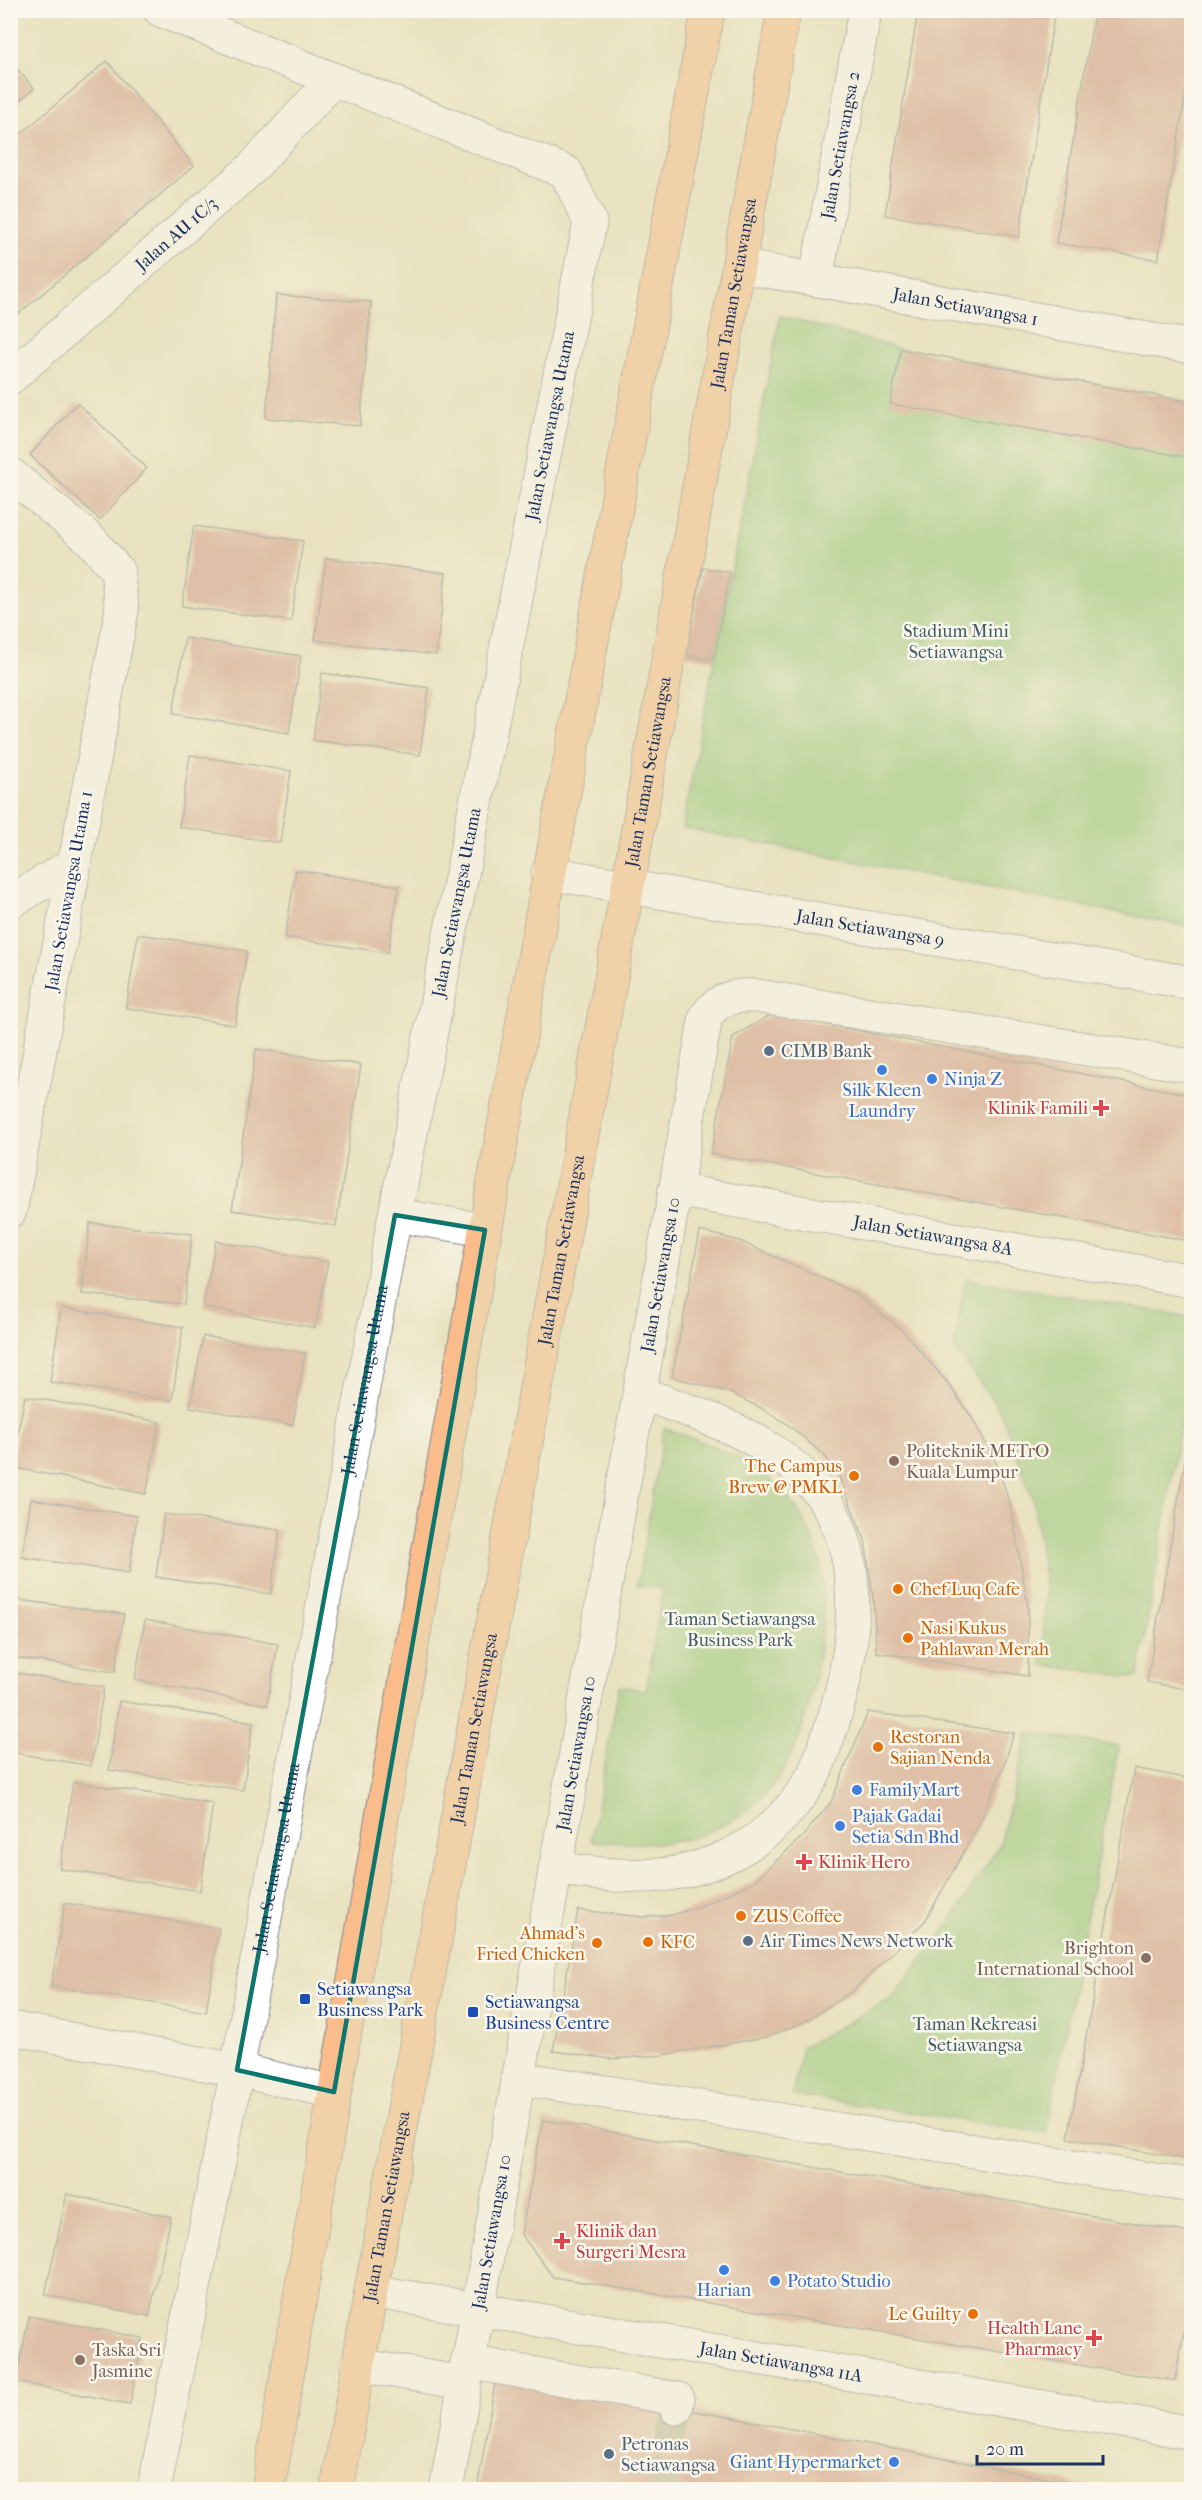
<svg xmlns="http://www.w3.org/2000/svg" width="1202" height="2500" font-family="'IM FELL French Canon',serif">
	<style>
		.green { fill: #8ec87c; stroke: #547c6d; stroke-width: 1.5 }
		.building { fill: #d29689 }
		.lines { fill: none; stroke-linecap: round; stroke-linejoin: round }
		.minor-tunnel { stroke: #c0beac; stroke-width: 33; stroke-dasharray: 33 16; stroke-linecap: butt }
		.minor-casing { stroke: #82888f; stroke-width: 35 }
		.major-casing { stroke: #82888f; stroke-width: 35 }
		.minor { stroke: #fff; stroke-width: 33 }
		.major { stroke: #fabc8b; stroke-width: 33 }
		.marked { fill: none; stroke: #0f766e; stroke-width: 4.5; stroke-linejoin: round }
		.service-dot { fill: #5c6f8a; stroke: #fbf7ec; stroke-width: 2 }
		.shop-dot { fill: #3f7fe0; stroke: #fbf7ec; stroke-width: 2 }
		.health-dot { fill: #e0444e; stroke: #fbf7ec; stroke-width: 2 }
		.education-dot { fill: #8d6e63; stroke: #fbf7ec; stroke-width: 2 }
		.food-dot { fill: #e8710a; stroke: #fbf7ec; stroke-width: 2 }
		.transit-dot { fill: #1a4fb4; stroke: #fbf7ec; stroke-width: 2 }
		.labels { text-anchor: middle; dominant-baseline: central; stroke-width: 5; stroke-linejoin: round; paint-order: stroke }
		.street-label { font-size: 18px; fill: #1b2f5e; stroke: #fbf7ec }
		.park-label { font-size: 18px; fill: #3e5d67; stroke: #fbf7ec }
		.service-label { font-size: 18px; fill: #4e5e75; stroke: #fbf7ec; text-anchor: start }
		.shop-label { font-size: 18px; fill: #366cbe; stroke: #fbf7ec; text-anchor: start }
		.health-label { font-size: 18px; fill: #be3a42; stroke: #fbf7ec; text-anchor: end }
		.education-label { font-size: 18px; fill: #785e54; stroke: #fbf7ec; text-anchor: start }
		.food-label { font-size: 18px; fill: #c56008; stroke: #fbf7ec; text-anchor: start }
		.transit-label { font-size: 18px; fill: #164399; stroke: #fbf7ec; text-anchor: start }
	</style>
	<rect width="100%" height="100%" fill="#fbf7ec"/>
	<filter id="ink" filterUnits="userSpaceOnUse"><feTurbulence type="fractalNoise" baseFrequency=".0167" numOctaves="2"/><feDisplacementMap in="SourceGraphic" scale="12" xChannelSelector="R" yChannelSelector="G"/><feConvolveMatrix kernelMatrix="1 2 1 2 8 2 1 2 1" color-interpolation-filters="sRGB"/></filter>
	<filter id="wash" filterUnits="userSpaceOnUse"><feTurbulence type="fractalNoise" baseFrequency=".008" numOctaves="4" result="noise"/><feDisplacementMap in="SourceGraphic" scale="24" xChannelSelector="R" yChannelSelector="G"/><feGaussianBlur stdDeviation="1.35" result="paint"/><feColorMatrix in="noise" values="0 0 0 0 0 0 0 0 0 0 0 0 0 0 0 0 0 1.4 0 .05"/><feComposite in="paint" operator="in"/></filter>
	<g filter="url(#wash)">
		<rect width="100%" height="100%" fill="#e9e2c0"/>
		<path class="green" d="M780 316 901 349 1191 402V927L682 828Z
			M966 1279 1191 1317V1362L1138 1678 1042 1665 1046 1592 1033 1500 1001 1412 954 1347Z
			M664 1428C707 1443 754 1459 786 1495 831 1546 827 1609 816 1671 805 1732 789 1786 732 1820 681 1850 647 1844 591 1841L619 1686 646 1690 663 1589 637 1585Z
			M1028 1733 1119 1746 1046 2133 792 2095 802 2047 892 1998 948 1926 1000 1844Z"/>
		<g id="blocks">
			<path class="building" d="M918 10H1055L1019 237 885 215Z
				M1095 10H1191V62L1158 260 1056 243Z
				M10 61 34 88 10 109Z
				M107 61 194 166 10 321V143Z
				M276 295 371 302 360 426 266 418Z
				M901 349 1191 402V458L890 404Z
				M77 403 147 468 100 520 30 455Z
				M194 526 303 541 291 621 182 606Z
				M326 558 446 573 436 655 315 640Z
				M703 568 730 572 714 660 686 655Z
				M185 638 301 656 289 733 173 714Z
				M322 673 429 688 420 755 313 740Z
				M190 755 291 771 280 843 179 827Z
				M296 870 399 886 388 953 285 937Z
				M138 934 247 951 235 1025 126 1008Z
				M772 1014 1191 1095V1241L711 1154 733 1037Z
				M256 1049 361 1065 336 1226 232 1210Z
				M90 1223 192 1234 184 1304 82 1294Z
				M700 1231 740 1241 855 1293 904 1332 946 1381 973 1419 997 1465 1011 1507 1028 1607V1676L876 1652 874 1605 865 1540 837 1472 824 1455 786 1423 761 1408 728 1392 672 1377Z
				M216 1241 328 1262 315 1328 203 1307Z
				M61 1308 183 1327 172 1401 50 1382Z
				M203 1336 305 1353 293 1425 190 1407Z
				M25 1396 160 1422 146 1494 11 1467Z
				M1190 1431H1191V1690L1147 1682Z
				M31 1499 137 1516 129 1573 22 1557Z
				M164 1514 280 1530 271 1594 156 1577Z
				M10 1599 124 1614 115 1672 10 1657Z
				M145 1620 278 1644 267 1705 135 1680Z
				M10 1672 104 1687 91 1766 10 1752Z
				M119 1701 253 1722 243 1790 109 1770Z
				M868 1712 1014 1733 1002 1771 977 1828 925 1921 853 1991 802 2023 767 2037 663 2055 611 2059 553 2051 578 1910 643 1917 672 1915 703 1905 753 1882 803 1836 831 1802Z
				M1134 1768 1191 1779V2160L1068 2138Z
				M73 1782 213 1803 200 1891 60 1869Z
				M65 1903 219 1928 206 2012 51 1986Z
				M543 2120 1191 2233V2291L1175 2381 553 2277 521 2234Z
				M67 2194 171 2217 149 2316 45 2295Z
				M29 2316 143 2338 130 2404 16 2382Z
				M496 2377 740 2419 1106 2490H477Z"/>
		</g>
	</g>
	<g filter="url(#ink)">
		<use href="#blocks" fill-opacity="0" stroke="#82888f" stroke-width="1.5"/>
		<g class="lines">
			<path class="minor-tunnel" d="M662 2490 676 2408"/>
			<g class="minor-casing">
				<g id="minor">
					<path id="s1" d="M739 266 1192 347"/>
					<path id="s2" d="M816 279 865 10"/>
					<path id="s3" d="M10 378 251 169 333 80"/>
					<path d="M10 474 91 540 117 570 122 610 10 1211"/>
					<path id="s4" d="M548 873 1192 983"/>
					<path d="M10 902 74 864"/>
					<path id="s5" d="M675 1190 1192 1281"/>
					<path d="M395 1215 485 1230"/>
					<path d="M555 1869C628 1877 681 1886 748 1845 771 1831 794 1807 808 1784 818 1769 823 1750 829 1734 855 1658 871 1552 814 1486 771 1437 699 1414 640 1393"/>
					<path d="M10 2028 237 2070 334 2092"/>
					<path d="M518 2078 1192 2186"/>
					<path id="s6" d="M371 2291 1192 2433"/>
					<path d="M467 2362 678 2399 676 2408"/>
					<path d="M357 2365 464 2383"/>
					<path id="s7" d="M154 2490 237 2070 395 1215 590 222 566 172 160 10"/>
					<path id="s8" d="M446 2490 706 1016C719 998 734 995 757 996L1192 1066"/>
				</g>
			</g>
			<g class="major-casing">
				<g id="major">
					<path d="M268 2490C405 1661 555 836 708 10"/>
					<path id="s9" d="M337 2490 371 2291 628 885 784 10"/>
				</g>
			</g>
			<use href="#minor" class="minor"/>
			<use href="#major" class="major"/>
		</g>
	</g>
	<path d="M0 0H1202V2500H0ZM395 1215 485 1230 334 2092 237 2070Z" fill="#e9e2c0" fill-opacity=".55" fill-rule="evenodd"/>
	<path class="marked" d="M395 1215 485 1230 334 2092 237 2070Z"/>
	<g class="service-dot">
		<circle cx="769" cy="1051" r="6"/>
		<circle cx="748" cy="1941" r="6"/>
		<circle cx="609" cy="2454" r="6"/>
	</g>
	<g class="shop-dot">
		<circle cx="882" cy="1070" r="6"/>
		<circle cx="932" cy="1079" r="6"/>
		<circle cx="857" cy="1790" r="6"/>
		<circle cx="840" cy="1826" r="6"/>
		<circle cx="724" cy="2270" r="6"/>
		<circle cx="775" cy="2281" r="6"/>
		<circle cx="894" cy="2462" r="6"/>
	</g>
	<g class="health-dot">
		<path d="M1098 1099h6v6h6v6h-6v6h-6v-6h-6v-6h6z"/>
		<path d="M801 1853h6v6h6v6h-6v6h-6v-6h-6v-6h6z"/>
		<path d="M559 2232h6v6h6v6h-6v6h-6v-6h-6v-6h6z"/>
		<path d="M1091 2329h6v6h6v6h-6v6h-6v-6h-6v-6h6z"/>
	</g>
	<g class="education-dot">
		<circle cx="894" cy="1461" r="6"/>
		<circle cx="1146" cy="1958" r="6"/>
		<circle cx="80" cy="2360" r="6"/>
	</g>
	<g class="food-dot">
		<circle cx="854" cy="1476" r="6"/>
		<circle cx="898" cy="1589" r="6"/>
		<circle cx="908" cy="1638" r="6"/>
		<circle cx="878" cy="1747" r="6"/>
		<circle cx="741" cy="1916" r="6"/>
		<circle cx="648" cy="1942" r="6"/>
		<circle cx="597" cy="1943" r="6"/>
		<circle cx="973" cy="2314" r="6"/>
	</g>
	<g class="transit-dot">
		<rect x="299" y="1993" width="12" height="12" rx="3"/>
		<rect x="467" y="2006" width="12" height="12" rx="3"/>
	</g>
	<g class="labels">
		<g class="street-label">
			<text stroke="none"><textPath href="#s2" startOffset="136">Jalan Setiawangsa 2</textPath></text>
			<text stroke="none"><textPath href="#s3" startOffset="220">Jalan AU 1C/3</textPath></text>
			<text stroke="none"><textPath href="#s9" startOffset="2232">Jalan Taman Setiawangsa</textPath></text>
			<text stroke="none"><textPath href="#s1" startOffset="230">Jalan Setiawangsa 1</textPath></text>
			<text stroke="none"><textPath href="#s7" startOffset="2102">Jalan Setiawangsa Utama</textPath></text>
			<text stroke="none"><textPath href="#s9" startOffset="1746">Jalan Taman Setiawangsa</textPath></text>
			<text transform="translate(69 891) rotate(-80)">Jalan Setiawangsa Utama 1</text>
			<text stroke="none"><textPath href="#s7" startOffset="1616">Jalan Setiawangsa Utama</textPath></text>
			<text stroke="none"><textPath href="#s4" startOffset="327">Jalan Setiawangsa 9</textPath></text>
			<text stroke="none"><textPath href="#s5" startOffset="262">Jalan Setiawangsa 8A</textPath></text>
			<text stroke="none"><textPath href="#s9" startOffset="1260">Jalan Taman Setiawangsa</textPath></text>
			<text stroke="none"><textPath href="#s8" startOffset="1234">Jalan Setiawangsa 10</textPath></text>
			<text stroke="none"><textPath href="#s7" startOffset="1130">Jalan Setiawangsa Utama</textPath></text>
			<text stroke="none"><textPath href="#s9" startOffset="774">Jalan Taman Setiawangsa</textPath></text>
			<text stroke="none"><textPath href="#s8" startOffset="748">Jalan Setiawangsa 10</textPath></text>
			<text stroke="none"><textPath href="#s7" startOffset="644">Jalan Setiawangsa Utama</textPath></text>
			<text stroke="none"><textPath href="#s9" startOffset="288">Jalan Taman Setiawangsa</textPath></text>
			<text stroke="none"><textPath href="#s8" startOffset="262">Jalan Setiawangsa 10</textPath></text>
			<text stroke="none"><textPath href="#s6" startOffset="416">Jalan Setiawangsa 11A</textPath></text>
		</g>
		<g class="park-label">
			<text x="956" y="631">Stadium Mini<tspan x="956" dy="21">Setiawangsa</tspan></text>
			<text x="740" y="1619">Taman Setiawangsa<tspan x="740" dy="21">Business Park</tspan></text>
			<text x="975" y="2024">Taman Rekreasi<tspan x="975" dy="21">Setiawangsa</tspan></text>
		</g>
		<g class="service-label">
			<text x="781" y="1051">CIMB Bank</text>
			<text x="760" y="1941">Air Times News Network</text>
			<text x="621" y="2444">Petronas<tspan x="621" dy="21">Setiawangsa</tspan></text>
		</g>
		<g class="shop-label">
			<text x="944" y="1079">Ninja Z</text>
			<text x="882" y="1090" text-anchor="middle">Silk Kleen<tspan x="882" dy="21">Laundry</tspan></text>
			<text x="869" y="1790">FamilyMart</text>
			<text x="852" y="1816">Pajak Gadai<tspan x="852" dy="21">Setia Sdn Bhd</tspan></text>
			<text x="787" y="2281">Potato Studio</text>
			<text x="724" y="2290" text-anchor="middle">Harian</text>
			<text x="882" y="2462" text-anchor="end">Giant Hypermarket</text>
		</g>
		<g class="health-label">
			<text x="1088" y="1108">Klinik Famili</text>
			<text x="818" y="1862" text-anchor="start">Klinik Hero</text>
			<text x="576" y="2231" text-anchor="start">Klinik dan<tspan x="576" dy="21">Surgeri Mesra</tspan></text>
			<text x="1082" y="2328">Health Lane<tspan x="1082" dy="21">Pharmacy</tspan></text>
		</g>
		<g class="education-label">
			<text x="906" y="1451">Politeknik METrO<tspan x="906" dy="21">Kuala Lumpur</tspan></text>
			<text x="1134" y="1948" text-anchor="end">Brighton<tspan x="1134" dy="21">International School</tspan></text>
			<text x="92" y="2350">Taska Sri<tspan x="92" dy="21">Jasmine</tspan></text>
		</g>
		<g class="food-label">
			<text x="842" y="1466" text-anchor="end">The Campus<tspan x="842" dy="21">Brew @ PMKL</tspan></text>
			<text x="910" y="1589">Chef Luq Cafe</text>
			<text x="920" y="1628">Nasi Kukus<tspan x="920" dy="21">Pahlawan Merah</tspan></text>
			<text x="890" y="1737">Restoran<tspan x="890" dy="21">Sajian Nenda</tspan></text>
			<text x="753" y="1916">ZUS Coffee</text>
			<text x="585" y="1933" text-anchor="end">Ahmad's<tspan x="585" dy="21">Fried Chicken</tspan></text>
			<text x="660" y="1942">KFC</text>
			<text x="961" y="2314" text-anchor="end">Le Guilty</text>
		</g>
		<g class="transit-label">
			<text x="317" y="1989">Setiawangsa<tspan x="317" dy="21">Business Park</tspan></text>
			<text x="485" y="2002">Setiawangsa<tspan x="485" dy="21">Business Centre</tspan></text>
		</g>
	</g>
	<rect width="1202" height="2500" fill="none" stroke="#fbf7ec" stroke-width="36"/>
	<path d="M977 2455v9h126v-9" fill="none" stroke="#1b2f5e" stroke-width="3"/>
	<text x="986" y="2455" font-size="18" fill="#1b2f5e" stroke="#fbf7ec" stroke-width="4.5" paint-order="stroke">20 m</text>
</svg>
